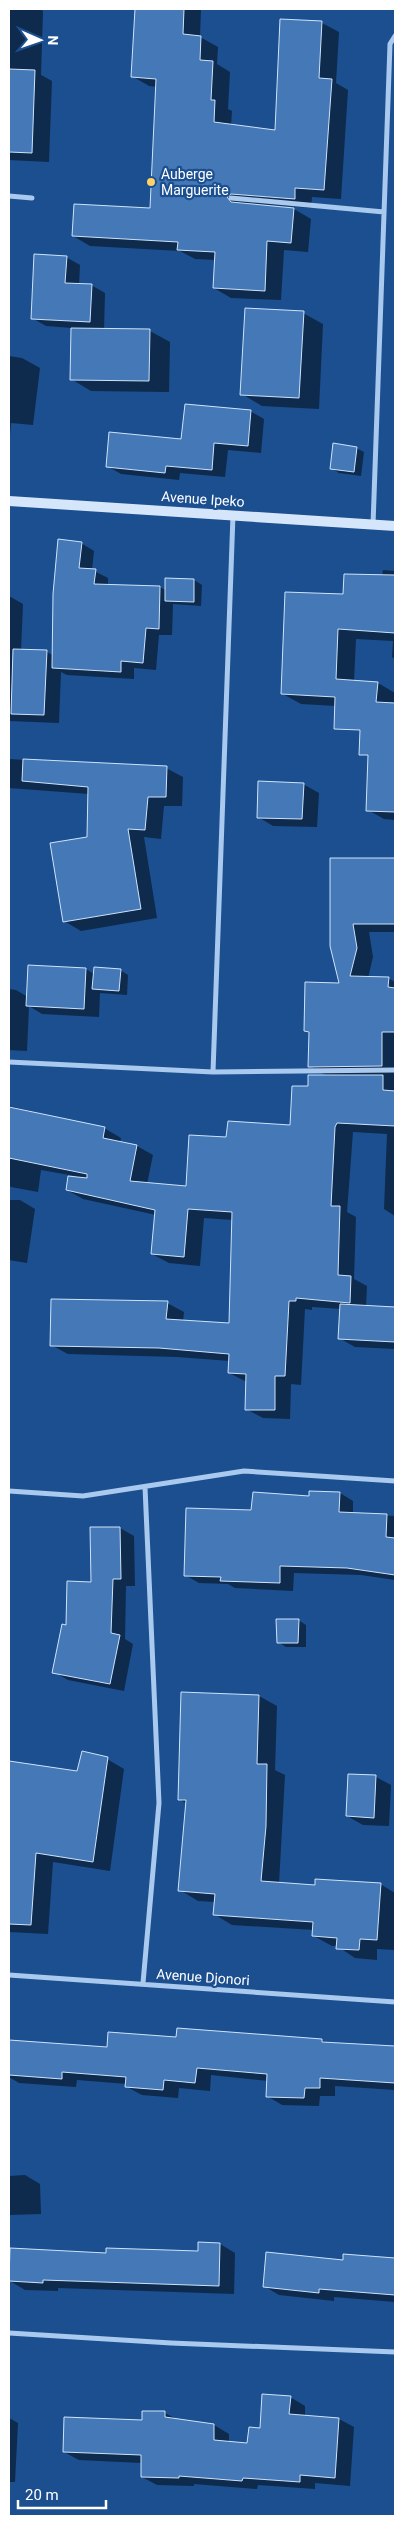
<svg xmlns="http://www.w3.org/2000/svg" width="404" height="2525" font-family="Roboto,sans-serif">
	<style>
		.shadow { fill: #0007 }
		.building { fill: #4478b7; stroke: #cfe3fa }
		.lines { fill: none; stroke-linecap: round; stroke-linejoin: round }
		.street { stroke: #a9c9ee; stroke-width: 5 }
		.secondary { stroke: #d6e6fa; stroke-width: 10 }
		.poi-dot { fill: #ffd166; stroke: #1b4f8f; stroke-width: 2 }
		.labels { text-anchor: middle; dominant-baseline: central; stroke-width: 4.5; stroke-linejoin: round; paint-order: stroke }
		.poi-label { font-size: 14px; fill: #fff; stroke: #1b4f8f; text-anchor: start }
		.street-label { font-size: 14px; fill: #fff; stroke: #1b4f8f }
	</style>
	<rect width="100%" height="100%" fill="#1b4f8f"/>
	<path class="shadow" d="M9 9H40L43 11 41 75 52 81 49 162 9 160Z
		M136 9H201L200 37 218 47 217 64 230 72 228 109 232 111 231 126 276 132 322 23 339 32 336 83 348 90 341 199 312 197 311 208 249 203 246 205 294 209 311 219 308 252 284 250 281 300 231 298 214 288 216 260 195 259 180 251 90 246 73 236 152 210 157 87 149 86 132 76Z
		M66 257 80 265 79 285H91L105 293 104 330 150 331 170 342 169 392 91 391 71 379 72 328 46 326 32 318Z
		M303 313 323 324 319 409 262 406 242 394Z
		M9 356 22 358 40 368 33 425 11 423 9 448Z
		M250 411 264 419 261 453 228 450 225 477 180 473 179 480 121 474 107 466 183 441Z
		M356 448 364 452 361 476 339 473 331 468Z
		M81 543 94 551 92 570 108 578V586L160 587 167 591 194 580 202 585 201 606 173 604 172 635H159L156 670 134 668V679L67 675 61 672 59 723 9 721V596L23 604 21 651 47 652 54 656Z
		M383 570 395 571V659L392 657 393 641 356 639 354 681 378 683 395 693 393 722 336 706 301 704 283 694 344 596 382 576Z
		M369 755 395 757V820L384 819 368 810Z
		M9 759 166 768 183 777 182 806H164L161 839 144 837 157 918 81 931 64 921 88 838 89 794 9 788Z
		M303 784 319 793 317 827 273 826 258 817Z
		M331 859H395V932H369L373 957 368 978H388L395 982V1216L384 1209 387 1134 353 1132 347 1212 356 1217 354 1279 367 1286 366 1307 395 1309V1349L355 1347 339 1338 341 1309 312 1307V1310L305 1309 301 1385 291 1384 290 1419 263 1418 246 1409 247 1382 229 1373 230 1361 177 1357 68 1354 51 1345 167 1303 184 1312 183 1321 230 1324 233 1220 204 1218 200 1266 169 1263 152 1254 156 1215 83 1199 67 1190 75 1176 41 1170 38 1192 11 1187 9 1185V1106L104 1128 121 1138 120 1143 137 1146 153 1155 147 1184 187 1187 227 1139 292 1126 309 1088 327 1076 310 1066 311 1034 305 1031 341 984Z
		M86 969 94 974 120 970 128 975 127 995 100 993 99 1017 42 1014 29 1006 27 1051 9 1050V989L16 990 28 997Z
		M9 1200H20L35 1209 27 1263 9 1260Z
		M340 1493 353 1501V1514L395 1516V1580L361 1575 294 1573 293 1591 235 1588 228 1584 199 1583 185 1575 252 1512 310 1497Z
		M120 1528 134 1536 135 1586H126L125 1639 133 1644 124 1691 68 1680 54 1672 67 1626Z
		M298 1620 306 1625V1647H286L278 1642Z
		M183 1693 259 1696 277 1706 275 1770 285 1775 279 1884 316 1887 380 1884 395 1893V1950L377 1949V1960L355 1958 337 1946H332L314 1936V1930L232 1925 214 1914 215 1902 198 1901 180 1890 187 1804 179 1799Z
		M107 1759 124 1769 110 1871 53 1862 48 1934 9 1932V1763L78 1772Z
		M350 1775 376 1777 391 1785 389 1826 363 1825 347 1816Z
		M178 2029 322 2040 329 2044 395 2047V2090L335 2086V2096H320L319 2106 282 2105 267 2096 268 2081 211 2075 210 2091 179 2088 178 2098 142 2095 127 2087V2084L77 2080 76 2087 19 2083 9 2077V2041L108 2049 177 2038Z
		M25 2175 40 2184 41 2214 9 2215V2176Z
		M200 2243 220 2244 235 2253 234 2294 58 2288V2291L25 2290 10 2281 107 2255 199 2252Z
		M344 2255 395 2260V2302L334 2297V2301L279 2295 264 2286 344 2261Z
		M290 2397 305 2406V2416L339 2419 354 2427 350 2486 315 2483V2489L258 2485 257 2489 194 2484V2486L157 2485 142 2477V2463L79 2460 64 2452 165 2413 178 2420 214 2425 229 2434V2443L248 2444Z
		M9 2418 18 2423 15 2482H9Z"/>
	<path class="building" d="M135 9H184L183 34 201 36 200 60 213 61 211 100H215L214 122 275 130 280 19 322 21 319 78 332 79 324 190 295 188V199L231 194 227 197 231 202 294 208 291 243 267 241 265 291 213 288 215 252 177 250 178 242 72 236 74 204 150 208 156 79 131 77Z
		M9 69 35 70 32 153 9 152Z
		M34 254 67 256 65 283 92 284 90 322 31 319Z
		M245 308 304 311 299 398 240 395Z
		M71 328 150 329 149 381 70 380Z
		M185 404 251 410 248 446 214 443 212 470 166 466 165 473 106 467 109 432 181 439Z
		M333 443 357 447 354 472 330 469Z
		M58 539 82 542 79 568 96 569 94 584 160 586 159 629 146 628 143 663 121 661V672L52 668 53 594Z
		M344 574 395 575V633L338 629 336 679 378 682 376 702 395 703V812L366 811 368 755H359L360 730 334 729 335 697 281 694 285 592 343 594Z
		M165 578 194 579V602L165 601Z
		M13 649 47 650 44 715 11 714Z
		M23 759 167 766 166 797H148L145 830 128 829 141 909 63 922 50 843 87 837 88 787 22 781Z
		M258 781 304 783 302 819 257 818Z
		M330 858H395V924H353L357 948 350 976 389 977 388 987 395 988V1032H382V1066L308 1067 309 1032 304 1031 305 982 339 983 330 946Z
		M28 965 86 968 84 1009 26 1006Z
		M94 967 121 969 119 991 92 989Z
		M308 1075H383V1090L395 1091V1126L337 1123 335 1127 331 1206H340L338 1275 351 1276 350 1303 296 1298V1301H289L285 1376H275V1410H245L246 1374 228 1373 229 1354 159 1348 50 1346 51 1299 168 1301 166 1319 229 1323 232 1212 188 1209 184 1257 151 1254 155 1210 66 1190 68 1176 87 1178V1174L9 1158V1107L105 1127 103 1138 137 1145 130 1181 186 1186 189 1135 226 1137 228 1121 290 1125 292 1086H308Z
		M340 1304 395 1307V1342L338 1339Z
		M309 1491 340 1492 339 1512 387 1514 386 1537 395 1538V1575L347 1568 280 1566V1583L220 1581 221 1577 184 1576 186 1508 251 1510 253 1492 309 1496Z
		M90 1527H120L121 1579H113L111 1633 120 1635 110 1684 52 1673 62 1624 66 1625 67 1581 91 1582Z
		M276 1619H299L298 1643H277Z
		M181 1692 259 1695 257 1764H267L266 1826 261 1881 315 1885V1879L381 1883 377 1940 360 1939 359 1950 336 1949 337 1938 312 1936 313 1922 213 1915 215 1894 178 1891 186 1800H178Z
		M82 1751 108 1757 93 1862 36 1853 31 1925 9 1924V1761L77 1771Z
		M348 1774 376 1775 374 1818 346 1816Z
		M177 2028 322 2039V2042L395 2046V2083L320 2078V2088H305L304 2098 266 2097 267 2074 197 2068 195 2083 164 2080 163 2090 125 2087 126 2077 62 2072V2079L9 2075V2040L107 2047 108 2032 176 2037Z
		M198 2242 220 2243 219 2286 43 2280V2283L9 2281 10 2248 106 2253V2248L198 2251Z
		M266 2252 343 2260V2254L395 2258V2295L319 2289V2293L263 2287Z
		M262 2394 291 2396 289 2414 339 2418 335 2478 300 2475V2482L243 2478 242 2481 179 2476V2478L141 2477V2455L63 2452 64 2417 142 2420V2411H165V2417L214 2424V2440L247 2443 249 2427 260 2428Z"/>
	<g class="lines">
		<path class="street" d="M9 196 32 198
			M231 198 384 212
			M373 525 390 44 395 36
			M9 1062 213 1072 395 1070
			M213 1072 233 515
			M9 1491 83 1496 244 1471 395 1481
			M9 1975 395 2002
			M143 1983 159 1803 145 1487
			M9 2333 171 2343 395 2352"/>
		<path class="secondary" d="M9 501 395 526"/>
	</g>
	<circle class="poi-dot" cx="151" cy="182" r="5"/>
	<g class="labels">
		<g class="poi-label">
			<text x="161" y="174">Auberge<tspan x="161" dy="16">Marguerite</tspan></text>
		</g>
		<g class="street-label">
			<text transform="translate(203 499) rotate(4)">Avenue Ipeko</text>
			<text transform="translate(203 1977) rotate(4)">Avenue Djonori</text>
		</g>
	</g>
	<rect width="404" height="2525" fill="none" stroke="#ffffff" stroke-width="20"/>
	<g transform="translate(40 40) rotate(92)" stroke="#1b4f8f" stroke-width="4" paint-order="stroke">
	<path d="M0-4L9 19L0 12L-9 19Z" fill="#ffffff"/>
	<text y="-8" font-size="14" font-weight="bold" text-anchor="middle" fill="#ffffff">N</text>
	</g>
	<path d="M18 2500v8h88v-8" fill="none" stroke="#ffffff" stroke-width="2.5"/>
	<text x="25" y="2500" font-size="15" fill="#ffffff" stroke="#1b4f8f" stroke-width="4" paint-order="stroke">20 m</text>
</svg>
